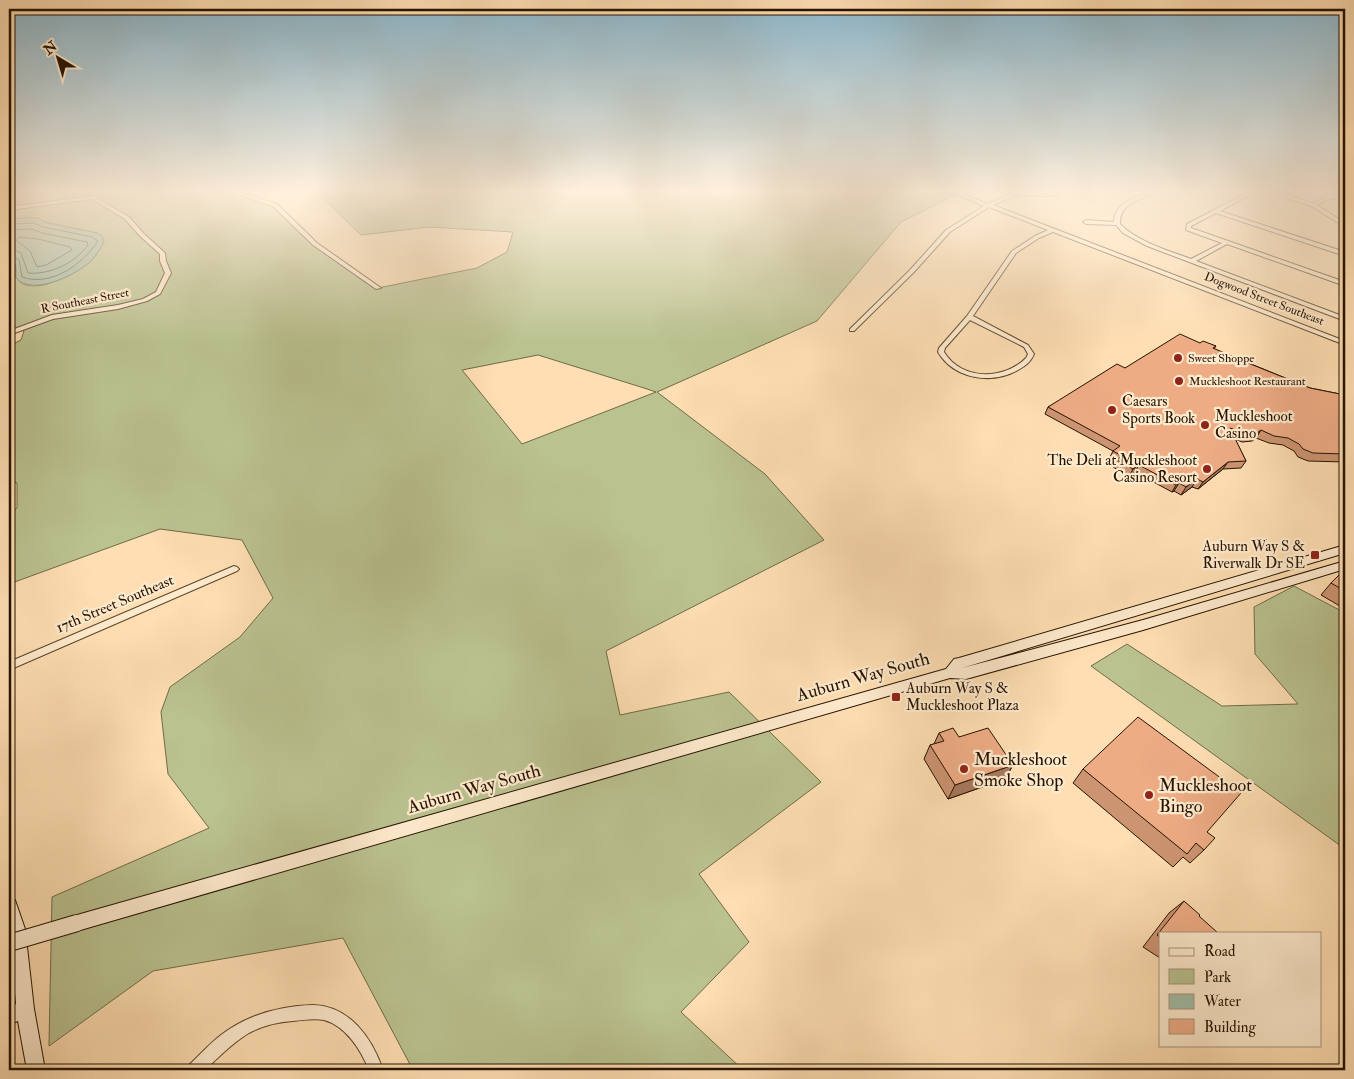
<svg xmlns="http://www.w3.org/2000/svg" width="1354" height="1079" font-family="'IM FELL Double Pica',serif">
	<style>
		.green { fill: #bac290; stroke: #706a48; fill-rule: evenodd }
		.water { fill: #a1bda6; stroke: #6f7964 }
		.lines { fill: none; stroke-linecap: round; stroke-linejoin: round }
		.shore { stroke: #636853; stroke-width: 1 }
		.street-casing { stroke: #5b462c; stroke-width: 2 }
		.secondary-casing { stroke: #251300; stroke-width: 2 }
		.street { fill: #feeacd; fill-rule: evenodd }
		.secondary { fill: #feeacd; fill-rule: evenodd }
		.secondary-bridge-casing { stroke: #251300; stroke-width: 18; stroke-linecap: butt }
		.secondary-bridge { stroke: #feeacd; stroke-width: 16 }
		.wall { fill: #cd9472; stroke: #251300 }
		.shaded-wall { fill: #a7785d; stroke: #251300 }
		.building { fill: #eeac85; stroke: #251300 }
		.poi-dot { fill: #8f2418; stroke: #feeacd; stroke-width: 2 }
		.labels { text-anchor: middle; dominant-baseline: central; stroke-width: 4.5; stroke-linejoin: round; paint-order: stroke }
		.far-street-label { font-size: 12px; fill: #251300; stroke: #feeacd }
		.far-poi-label { font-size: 12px; fill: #251300; stroke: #feeacd; text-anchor: start }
		.poi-label { font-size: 15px; fill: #251300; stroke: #feeacd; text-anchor: start }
		.street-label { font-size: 15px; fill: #251300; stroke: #feeacd }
		.near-street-label { font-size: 18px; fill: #251300; stroke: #feeacd }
		.near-poi-label { font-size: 18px; fill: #251300; stroke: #feeacd; text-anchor: start }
	</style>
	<rect width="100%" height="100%" fill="#fedeb2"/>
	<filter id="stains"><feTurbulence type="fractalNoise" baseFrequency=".004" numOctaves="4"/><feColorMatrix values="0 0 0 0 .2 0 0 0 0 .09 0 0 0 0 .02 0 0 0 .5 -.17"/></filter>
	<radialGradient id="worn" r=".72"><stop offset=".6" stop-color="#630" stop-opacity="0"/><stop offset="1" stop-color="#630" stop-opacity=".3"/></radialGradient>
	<path class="green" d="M9 191H238V193L275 205 315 244 378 288 477 268 507 252 513 232 429 227 361 235 317 192 943 191 955 195 901 222 817 321 657 392 765 474 824 540 606 651 620 715 729 692 821 782 699 874 749 942 681 1012 743 1070H413L343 938 153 971 49 1046 52 897 209 828 168 774 161 712 170 687 240 637 273 598 242 540 160 529 9 584V514L17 508V483L9 481V346L21 340 24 331 20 330 9 333V257L15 264C17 269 13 275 17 279 33 299 79 271 93 259L97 233 44 222 38 218 9 219ZM538 355 644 388 656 392 522 444 462 370Z
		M1294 586 1345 613V849L1091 666 1127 644 1222 706 1298 704 1255 654 1254 607Z"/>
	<path class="water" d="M25 218H38L44 222 97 233 102 236 104 242C101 248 97 254 93 259 79 274 33 297 16 278V266L9 257V219Z"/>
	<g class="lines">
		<path class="shore" d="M9 224 33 223 43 227 92 237 98 241C82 265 51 287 22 277L19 260 9 254
			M9 230 32 229 42 233 87 242 88 245C75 263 50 275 28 273L21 253 9 247
			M19 237 38 239 70 247 72 250 46 265 37 267 30 251 17 241Z"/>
		<g class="street-casing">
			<path id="street" d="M215 191 238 192 277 204 317 243 381 288 376 289 313 245 273 206 237 194 217 192Z
				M949 191H955L988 204 1015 192 1047 194 1061 191 1059 195 1047 196 1016 195 993 205 1345 341V345L1053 232 1039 238 1016 253 973 316 1028 345 1034 354C1031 362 1025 366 1018 370 991 385 954 379 938 352L939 348 967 316 1012 251 1035 236 1048 230 989 207 950 232 914 272 854 331H850V329L910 270 946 230 984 206ZM970 320 1024 347 1028 354 1026 358C1004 380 962 381 944 352L945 348Z
				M1153 191H1159C1144 200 1119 201 1120 224 1138 242 1167 250 1191 259L1222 243 1186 230 1187 224 1251 191H1257L1220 211 1345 252V256L1216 213 1191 226V228L1345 282V286L1227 244 1196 261 1345 317V321L1147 246 1123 233 1116 225 1086 224 1083 222 1086 220 1114 222C1114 202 1137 197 1153 191Z
				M1265 191H1272L1313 203 1328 196 1324 191H1329L1333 195 1345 199V201L1331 198 1317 205 1345 223V227L1311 206Z
				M93 196 129 217 144 234 165 253 166 261 171 273 160 294 147 301 118 309 53 319 9 335V331L52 315 118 305 143 299 156 292 165 273 160 261V254L140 236 125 219 92 199 9 210V207Z
				M234 566 237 567 239 569 237 571 9 670V662Z
				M313 1005C350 1006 372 1038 383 1070H369C361 1050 346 1026 324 1020 314 1018 303 1020 293 1021 278 1022 262 1026 249 1033 232 1043 219 1057 205 1070H187L189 1065C200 1055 209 1044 221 1035 247 1015 280 1006 313 1005Z"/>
		</g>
		<g class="secondary-casing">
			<path id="secondary" d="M1345 545V553L962 668 1143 620 1345 561V569L1143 630 966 679 950 678 77 931 71 929 69 923 71 917 77 915 946 669 954 659 959 658Z
				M9 898 15 900 25 929 34 1009 45 1070H27L18 1021 9 1024V1006L16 1004 9 931Z"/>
		</g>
		<use href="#street" class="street"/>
		<use href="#secondary" class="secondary"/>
		<g class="secondary-bridge-casing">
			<path id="secondary-bridge" d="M9 943 77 923"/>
		</g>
		<use href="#secondary-bridge" class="secondary-bridge"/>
	</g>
	<path class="wall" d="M1200 343 1216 346 1214 349 1310 388 1345 395V462L1308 461 1298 457 1294 451 1283 445 1269 443 1256 438 1252 441 1242 442 1235 439 1246 461 1241 468 1223 469 1198 489 1192 487 1181 495 1174 491 1172 492 1135 472 1129 477 1113 467 1115 462 1109 459 1113 451 1045 414 1048 407 1125 368Z
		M1345 578V609L1321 595 1331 583Z
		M939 733 959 737 1013 765 1005 779 948 799 924 759 930 745 934 744Z
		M1083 769 1207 832 1204 850 1190 863 1183 857 1173 867 1073 783Z
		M1184 901 1199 916 1160 933V958L1143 947 1169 913Z"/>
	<path class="shaded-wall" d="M1261 430 1256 438 1252 441 1257 433Z
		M1228 462 1223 469 1198 489 1203 482Z
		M1139 465 1135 472 1129 477 1133 469Z
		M1197 479 1192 487 1181 495 1186 487Z
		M1179 483 1174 491 1172 492 1176 485Z
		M1013 765 1005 779 948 799 955 785Z"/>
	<path class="building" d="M1180 334 1200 343 1203 341 1216 346 1213 348 1238 359 1241 357 1251 361 1248 363 1310 388 1345 395V454L1313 453 1303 449 1299 444 1288 438 1274 436 1261 430 1257 433 1247 434 1230 428 1246 461 1228 462 1203 482 1197 479 1186 487 1179 483 1176 485 1139 465 1133 469 1117 460 1122 456 1113 451 1120 446 1048 407 1117 364 1125 368Z
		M1339 575 1345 578V591L1331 583Z
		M1138 717 1241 793 1207 832 1215 838 1204 850 1196 843 1187 854 1083 769Z
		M953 728 959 737 988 728 1013 765 955 785 930 745 944 741 939 733Z
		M1184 901 1200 915 1199 916 1218 933H1160V937L1157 935Z"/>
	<linearGradient id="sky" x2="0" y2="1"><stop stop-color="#8bb8ce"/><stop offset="0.56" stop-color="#fff0dc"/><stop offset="1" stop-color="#fff0dc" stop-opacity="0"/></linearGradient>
	<rect width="1354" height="342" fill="url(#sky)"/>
	<g class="poi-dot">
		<circle cx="1178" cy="358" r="5"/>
		<circle cx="1179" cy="381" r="5"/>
		<circle cx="1112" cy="410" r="5"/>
		<circle cx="1205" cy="425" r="5"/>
		<circle cx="1207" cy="469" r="5"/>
		<rect x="1310" y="550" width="10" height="10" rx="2.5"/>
		<rect x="891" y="692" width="10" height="10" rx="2.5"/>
		<circle cx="964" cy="769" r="5"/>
		<circle cx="1149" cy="795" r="5"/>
	</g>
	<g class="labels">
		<g class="far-street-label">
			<text transform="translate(1264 299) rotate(21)">Dogwood Street Southeast</text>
			<text transform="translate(85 301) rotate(-11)">R Southeast Street</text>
		</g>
		<g class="far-poi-label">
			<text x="1188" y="358">Sweet Shoppe</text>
			<text x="1189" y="381">Muckleshoot Restaurant</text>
		</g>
		<g class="poi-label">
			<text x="1122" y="401">Caesars<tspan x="1122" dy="17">Sports Book</tspan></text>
			<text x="1215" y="416">Muckleshoot<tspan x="1215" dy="17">Casino</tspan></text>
			<text x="1197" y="460" text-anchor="end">The Deli at Muckleshoot<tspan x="1197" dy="17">Casino Resort</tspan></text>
			<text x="1305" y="546" text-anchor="end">Auburn Way S &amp;<tspan x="1305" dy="17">Riverwalk Dr SE</tspan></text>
			<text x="906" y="688">Auburn Way S &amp;<tspan x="906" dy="17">Muckleshoot Plaza</tspan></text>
		</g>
		<g class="street-label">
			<text transform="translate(115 604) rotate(-23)">17th Street Southeast</text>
		</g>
		<g class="near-street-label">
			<text transform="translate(863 677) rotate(-16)">Auburn Way South</text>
			<text transform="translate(474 789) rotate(-16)">Auburn Way South</text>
		</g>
		<g class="near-poi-label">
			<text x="974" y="759">Muckleshoot<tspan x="974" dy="21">Smoke Shop</tspan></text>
			<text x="1159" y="785">Muckleshoot<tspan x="1159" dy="21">Bingo</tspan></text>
		</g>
	</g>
	<rect width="1354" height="1079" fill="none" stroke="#fedeb2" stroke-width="30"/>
	<rect x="10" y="10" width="1334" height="1059" fill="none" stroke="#251300" stroke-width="2.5"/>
	<rect x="15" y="15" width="1324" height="1049" fill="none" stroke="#251300"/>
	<rect x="1159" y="932" width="162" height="115" fill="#feeacd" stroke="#a7947b"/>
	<rect x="1169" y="948" width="25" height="8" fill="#feeacd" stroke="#a7947b"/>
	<text x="1204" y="956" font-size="15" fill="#251300">Road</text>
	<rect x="1169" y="969" width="25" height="15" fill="#bac290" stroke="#a7947b"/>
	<text x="1204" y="982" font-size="15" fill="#251300">Park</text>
	<rect x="1169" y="994" width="25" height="15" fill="#a1bda6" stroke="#a7947b"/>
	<text x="1204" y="1006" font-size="15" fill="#251300">Water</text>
	<rect x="1169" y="1019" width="25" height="15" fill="#eeac85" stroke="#a7947b"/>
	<text x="1204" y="1032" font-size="15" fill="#251300">Building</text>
	<g transform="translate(58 58) rotate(322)" stroke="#feeacd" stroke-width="4" paint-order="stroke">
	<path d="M0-4L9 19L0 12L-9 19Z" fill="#251300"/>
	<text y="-8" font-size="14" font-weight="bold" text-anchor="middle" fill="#251300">N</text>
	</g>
	<rect width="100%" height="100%" filter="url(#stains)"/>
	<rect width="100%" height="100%" fill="url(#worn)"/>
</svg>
